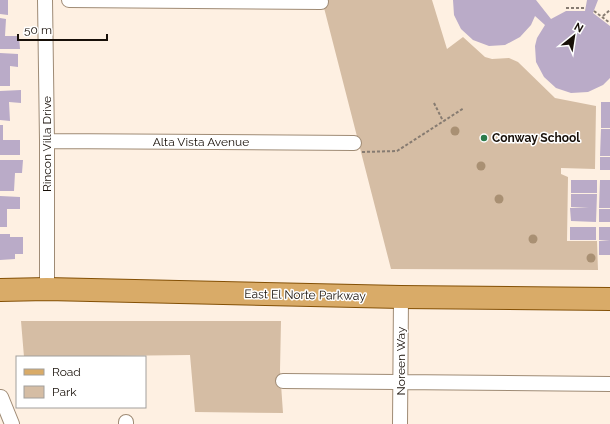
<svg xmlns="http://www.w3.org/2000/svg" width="610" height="424" font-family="Raleway,sans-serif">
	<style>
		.green { fill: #d5bda4 }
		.building { fill: #baabc8 }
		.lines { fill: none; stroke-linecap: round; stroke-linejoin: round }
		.street-casing { stroke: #9f8b75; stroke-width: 16 }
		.primary-casing { stroke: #845005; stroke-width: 24 }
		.path { stroke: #867b71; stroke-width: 2; stroke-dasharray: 3 2; stroke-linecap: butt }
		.street { stroke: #fff; stroke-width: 14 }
		.primary { stroke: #d9ab68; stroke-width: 22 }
		.tree { fill: #a99073 }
		.poi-dot { fill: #2b7b4b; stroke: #fff; stroke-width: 1.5 }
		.labels { text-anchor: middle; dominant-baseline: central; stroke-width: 3; stroke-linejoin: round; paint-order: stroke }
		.poi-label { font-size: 12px; font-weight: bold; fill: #170f08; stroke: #fff; text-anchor: start }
		.street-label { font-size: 12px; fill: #170f08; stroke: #fff }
	</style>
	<rect width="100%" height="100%" fill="#fef0e2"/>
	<path class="green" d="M322 0H432L447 49 463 37 485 57 492 59 509 58 518 62 555 98 596 106 595 169 561 168V174L568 177 567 241H597L598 270 391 269Z
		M21 321H281L280 370 283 413 195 412 190 355 24 357Z"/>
	<path class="building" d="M0 0H8V15L0 14Z
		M453 0H536L551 19 566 11H585L587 0H598L593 13 610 26V78L603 85 588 92 571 93 556 88 544 77 536 62 535 46 537 38 545 25 535 16 531 25 520 37 505 45 489 46 473 40 461 29 454 15Z
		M0 18 6 19 5 36H19L20 49H0Z
		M0 53 18 54V67L10 66V86H0Z
		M21 90V103L9 102 10 121 0 120V91Z
		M601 102H610V128H601Z
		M0 125H3V140H20V155H0Z
		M601 129H610V156H600Z
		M600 157H610V170H600Z
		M0 160H23L22 173H15L14 191H0Z
		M571 180H597V193H571Z
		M600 180H610V208H599Z
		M571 194H597L596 222 571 221 570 208H589L571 207Z
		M0 196 20 197V209H7V227H0Z
		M599 209H610V222H599Z
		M570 227H596V240H570Z
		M599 227H610V241L599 240Z
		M0 234H10V237H23V254H15V259L0 260Z
		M599 241H610V255H599Z"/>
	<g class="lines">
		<g class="street-casing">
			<path id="street" d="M45 0 47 141V289
				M69 0 321 2
				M47 141 354 143
				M283 381 610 384
				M1 397 12 424
				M126 422V424
				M400 424 401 297"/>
		</g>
		<g class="primary-casing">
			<path id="primary" d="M0 290 47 289 401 297 610 299"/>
		</g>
		<path class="path" d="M566 8H586
			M594 11 610 23
			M603 16 610 10
			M434 103 443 121
			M362 152 397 151 464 108"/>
		<use href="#street" class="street"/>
		<use href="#primary" class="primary"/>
	</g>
	<g class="tree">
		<circle cx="455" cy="131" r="4.5"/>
		<circle cx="481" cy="166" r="4.5"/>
		<circle cx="499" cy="199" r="4.5"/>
		<circle cx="533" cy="239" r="4.5"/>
		<circle cx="591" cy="258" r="4.5"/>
	</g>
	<circle class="poi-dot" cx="484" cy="138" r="4"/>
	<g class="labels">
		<g class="poi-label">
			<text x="492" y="138">Conway School</text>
		</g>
		<g class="street-label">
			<text x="201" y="142">Alta Vista Avenue</text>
			<text transform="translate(47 144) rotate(-90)">Rincon Villa Drive</text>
			<text transform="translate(305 295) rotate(1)">East El Norte Parkway</text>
			<text transform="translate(401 361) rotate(-90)">Noreen Way</text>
		</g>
	</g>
	<rect x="16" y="356" width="130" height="52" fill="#ffffff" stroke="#a29f9c"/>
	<rect x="24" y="369" width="20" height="6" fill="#d9ab68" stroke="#a29f9c"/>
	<text x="52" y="376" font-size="12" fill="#170f08">Road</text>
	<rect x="24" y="386" width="20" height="12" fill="#d5bda4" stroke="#a29f9c"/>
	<text x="52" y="396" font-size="12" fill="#170f08">Park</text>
	<g transform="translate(574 36) rotate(30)" stroke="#ffffff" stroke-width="3" paint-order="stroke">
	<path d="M0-3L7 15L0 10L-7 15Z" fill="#170f08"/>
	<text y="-6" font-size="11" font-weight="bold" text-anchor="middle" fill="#170f08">N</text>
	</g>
	<path d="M18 34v6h89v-6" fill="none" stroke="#170f08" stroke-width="2"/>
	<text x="24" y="34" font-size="12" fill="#170f08" stroke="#ffffff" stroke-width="3" paint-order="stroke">50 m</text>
</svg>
